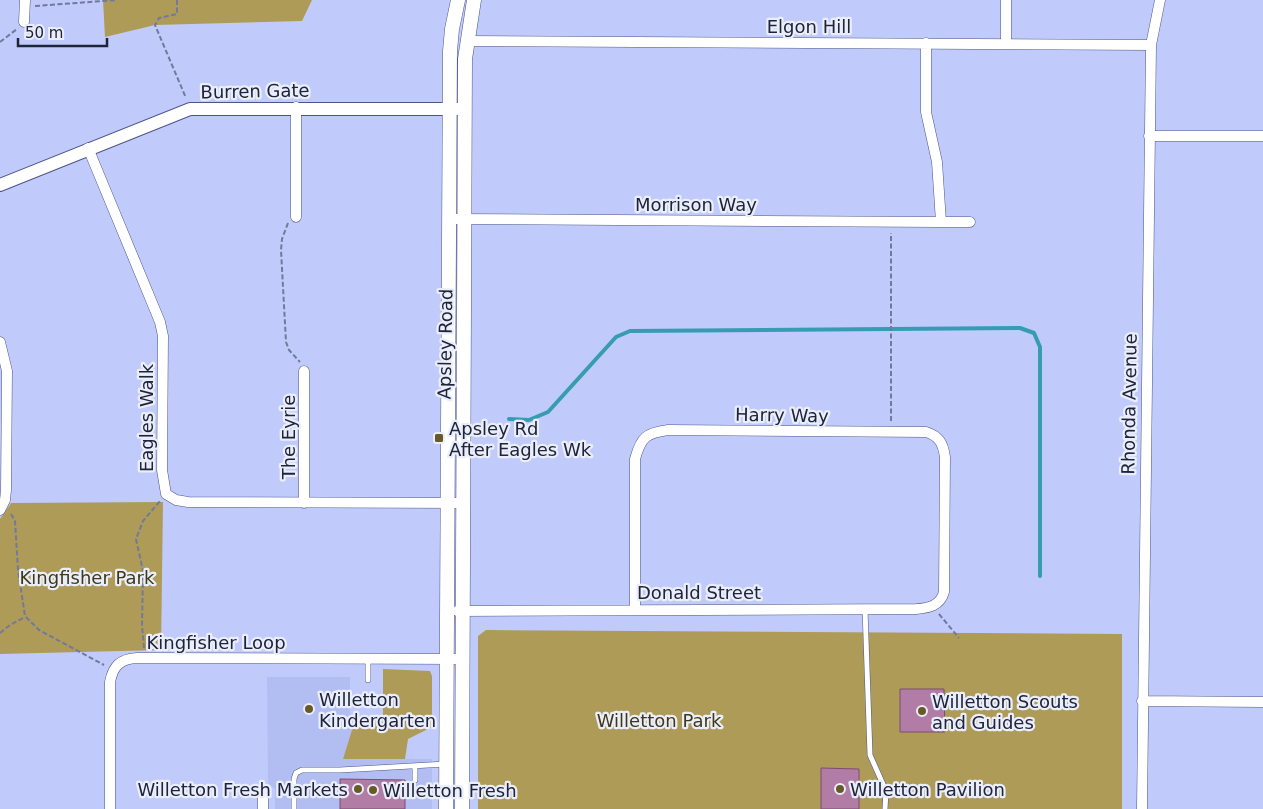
<svg xmlns="http://www.w3.org/2000/svg" width="1263" height="809" font-family="'DejaVu Sans',sans-serif">
	<style>
		.built { fill: #b2bef2 }
		.green { fill: #ae9b58 }
		.lines { fill: none; stroke-linecap: round; stroke-linejoin: round }
		.stream { stroke: #359cb1; stroke-width: 4 }
		.building { fill: #b17ca5; stroke: #7d4c73 }
		.service-casing { stroke: #4c558a; stroke-width: 6 }
		.minor-casing { stroke: #4c558a; stroke-width: 11 }
		.tertiary-casing { stroke: #4c558a; stroke-width: 14 }
		.secondary-casing { stroke: #4c558a; stroke-width: 15 }
		.path { stroke: #72799d; stroke-width: 2; stroke-dasharray: 5 2.5; stroke-linecap: butt }
		.service { stroke: #fff; stroke-width: 5 }
		.minor { stroke: #fff; stroke-width: 10 }
		.tertiary { stroke: #fff; stroke-width: 12 }
		.secondary { stroke: #fff; stroke-width: 14 }
		.poi-dot { fill: #685a27; stroke: #eaeefa; stroke-width: 2 }
		.labels { text-anchor: middle; dominant-baseline: central; stroke-width: 4.5; stroke-linejoin: round; paint-order: stroke }
		.street-label { font-size: 18px; fill: #20243b; stroke: #eaeefa }
		.poi-label { font-size: 18px; fill: #20243b; stroke: #eaeefa; text-anchor: start }
		.park-label { font-size: 18px; fill: #403817; stroke: #eaeefa }
	</style>
	<rect width="100%" height="100%" fill="#c0cbfb"/>
	<path class="built" d="M267 677H350V720H355L343 759H432V809H275V789L268 783Z"/>
	<path class="green" d="M103 0H312L302 21 155 25 105 37Z
		M163 502 161 650 0 654V519L11 503Z
		M486 630 1122 634V809H478V636Z
		M383 669 430 671 432 676V727L408 739 405 759H343L355 720H362V724H373V720H383Z"/>
	<g class="lines">
		<path class="stream" d="M509 419 529 420 548 412 616 337 630 331 1020 328 1034 333 1040 347V576"/>
	</g>
	<path class="building" d="M900 689H944L945 732H900Z
		M821 768 859 769V809H821Z
		M340 779 405 780V809H340Z"/>
	<g class="lines">
		<g class="service-casing">
			<path id="service" d="M865 609 870 755 886 791 885 809
				M368 659V680
				M415 766V780
				M294 809V779L296 773 302 770H340L446 764"/>
		</g>
		<g class="minor-casing">
			<path id="minor" d="M24 22 25 0
				M467 41 1151 45
				M1006 43V0
				M296 107V217
				M1149 136H1263
				M88 148 160 322 163 336 162 470 166 494 176 500 188 502 462 503
				M450 219 941 222 937 162 926 112V43
				M941 222H970
				M0 342 7 371 6 490 5 500 0 510
				M304 503V371
				M457 611 916 609C929 608 940 606 944 592L945 457C943 443 939 436 926 432L668 430C646 433 641 437 635 459V609
				M1142 701 1263 702
				M263 794V809
				M110 809V682C113 666 120 659 137 658L462 659
				M1142 809 1151 45 1160 0"/>
		</g>
		<g class="tertiary-casing">
			<path id="tertiary" d="M0 185 190 109H458"/>
		</g>
		<g class="secondary-casing">
			<path id="secondary" d="M446 809 450 51 452 29 458 0
				M462 809 465 59 474 0"/>
		</g>
		<path class="path" d="M177 0V14L159 18 155 25 186 98
			M35 6 117 0
			M0 42 17 29
			M288 223 282 239 281 250 286 342 289 350 300 362
			M891 421V233
			M11 514 15 521 18 570 25 616 39 630 104 665
			M939 614 959 638
			M0 633 10 625 25 617
			M144 648 142 625 143 571 136 539 143 521 160 501"/>
		<use href="#service" class="service"/>
		<use href="#minor" class="minor"/>
		<use href="#tertiary" class="tertiary"/>
		<use href="#secondary" class="secondary"/>
	</g>
	<g class="poi-dot">
		<rect x="434" y="433" width="10" height="10" rx="2.5"/>
		<circle cx="309" cy="709" r="5"/>
		<circle cx="922" cy="711" r="5"/>
		<circle cx="358" cy="789" r="5"/>
		<circle cx="840" cy="789" r="5"/>
		<circle cx="373" cy="790" r="5"/>
	</g>
	<g class="labels">
		<g class="street-label">
			<text x="809" y="26">Elgon Hill</text>
			<text transform="translate(255 91) rotate(-1)">Burren Gate</text>
			<text x="696" y="204">Morrison Way</text>
			<text transform="translate(445 344) rotate(-89)">Apsley Road</text>
			<text transform="translate(1129 404) rotate(-89)">Rhonda Avenue</text>
			<text transform="translate(782 415) rotate(1)">Harry Way</text>
			<text transform="translate(146 418) rotate(-90)">Eagles Walk</text>
			<text transform="translate(288 437) rotate(-90)">The Eyrie</text>
			<text x="699" y="592">Donald Street</text>
			<text x="216" y="642">Kingfisher Loop</text>
		</g>
		<g class="poi-label">
			<text x="449" y="428">Apsley Rd<tspan x="449" dy="21">After Eagles Wk</tspan></text>
			<text x="319" y="699">Willetton<tspan x="319" dy="21">Kindergarten</tspan></text>
			<text x="932" y="701">Willetton Scouts<tspan x="932" dy="21">and Guides</tspan></text>
			<text x="348" y="789" text-anchor="end">Willetton Fresh Markets</text>
			<text x="850" y="789">Willetton Pavilion</text>
			<text x="383" y="790">Willetton Fresh</text>
		</g>
		<g class="park-label">
			<text x="87" y="577">Kingfisher Park</text>
			<text x="659" y="720">Willetton Park</text>
		</g>
	</g>
	<path d="M18 38v8h89v-8" fill="none" stroke="#20243b" stroke-width="2.5"/>
	<text x="25" y="38" font-size="15" fill="#20243b" stroke="#eaeefa" stroke-width="4" paint-order="stroke">50 m</text>
</svg>
